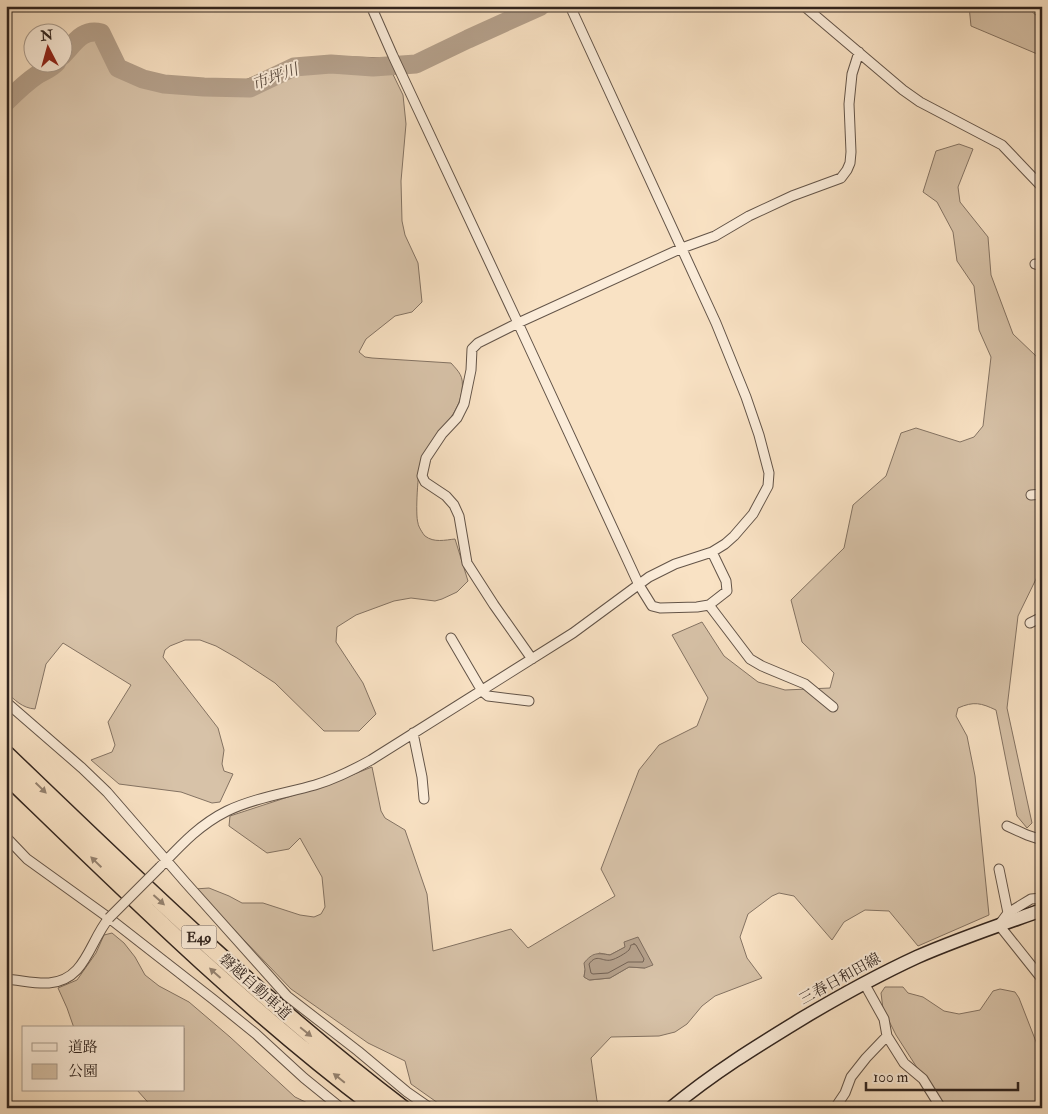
<svg xmlns="http://www.w3.org/2000/svg" width="1048" height="1114" font-family="'IM FELL Double Pica','Noto Serif JP',serif">
	<style>
		.green { fill: #d7c2a8; stroke: #847363; fill-rule: evenodd }
		.water { fill: #b5a18c; stroke: #806f60 }
		.lines { fill: none; stroke-linecap: round; stroke-linejoin: round }
		.shore { stroke: #736255; stroke-width: 1 }
		.river { stroke: #b5a18c; stroke-width: 19 }
		.minor-casing { stroke: #635448; stroke-width: 11 }
		.secondary-casing { stroke: #31241e; stroke-width: 15 }
		.motorway-casing { stroke: #31241e; stroke-width: 19 }
		.minor { stroke: #fbecd9; stroke-width: 9 }
		.secondary { stroke: #fbecd9; stroke-width: 12 }
		.motorway { stroke: #f9e2c4; stroke-width: 16 }
		.minor-bridge-casing { stroke: #635448; stroke-width: 11; stroke-linecap: butt }
		.minor-bridge { stroke: #fbecd9; stroke-width: 9 }
		.oneway { fill: #958371 }
		.labels { text-anchor: middle; dominant-baseline: central; stroke-width: 4; stroke-linejoin: round; paint-order: stroke }
		.shield { fill: #fbecd9; stroke: #6e6056; stroke-width: 1 }
		.shield-label { font-size: 14px; font-weight: bold; fill: #31241e }
		.street-label { font-size: 15px; fill: #31241e; stroke: #fbecd9 }
		.water-label { font-size: 16px; font-style: italic; fill: #5f5044; stroke: #fbecd9 }
	</style>
	<rect width="100%" height="100%" fill="#f9e2c4"/>
	<filter id="stains"><feTurbulence type="fractalNoise" baseFrequency=".004" numOctaves="4"/><feColorMatrix values="0 0 0 0 .2 0 0 0 0 .09 0 0 0 0 .02 0 0 0 .5 -.17"/></filter>
	<radialGradient id="worn" r=".72"><stop offset=".6" stop-color="#630" stop-opacity="0"/><stop offset="1" stop-color="#630" stop-opacity=".3"/></radialGradient>
	<path class="green" d="M969 6H1025L1042 20V56L971 26Z
		M89 40 104 41 125 69 187 85 240 82 297 59 329 56 385 58 403 95 406 124 401 181 402 221 405 235 418 263 422 302 412 312 395 316 366 339 359 352 365 357 372 358 451 363C459 372 464 376 462 390 459 418 431 436 421 462 418 469 415 515 418 523 418 526 423 534 425 536 434 543 445 540 455 539L468 581 457 592 442 599 435 601 411 598 394 601 356 615 337 627 336 642 363 683 376 714 359 731H324L275 683 237 658 216 646 200 640H185L170 646 165 650 163 657 218 728 224 750 222 764 224 771 233 774 220 802 212 803 181 792 119 784 91 760 112 752 115 745 108 722 131 685 63 643 46 664 35 709C22 708 15 700 6 692V100L33 77 62 62Z
		M959 144 973 149 958 187 960 202 988 237 991 275 1013 334 1036 356 1042 367V570L1037 577 1018 616 1007 708 1032 823 1027 828 1017 816 996 710C981 703 974 701 958 708L956 716 967 736 975 776 989 915 918 946 889 911 865 910 844 922 832 940 794 896 779 893 772 896 748 914 740 937 747 958 762 978 715 996 702 1006 687 1024 675 1032 659 1036 611 1037 591 1058 597 1101 604 1108H445L411 1084 405 1061 368 1043 291 989 195 889 209 888 229 896 242 903H263L300 915 314 917 321 914 325 907 322 877 300 838 289 849 267 853 229 826 230 816 334 782 372 767 381 811 385 818 405 830 427 894 433 951 511 929 528 948 615 896 601 869 639 770 659 745 697 726 708 698 672 635 702 622 724 656 758 682 785 690 830 688 834 673 802 642 791 600 844 548 853 505 886 476 901 433 916 428 960 442 974 437 983 426 991 357 979 330 974 286 957 261 953 232 937 202 923 192 936 151ZM625 947 645 968 629 967 610 978 590 980 584 977 585 970 599 953 610 955Z
		M112 933 124 943 135 957 145 975 159 986 189 1002 230 1037 295 1097 318 1108H153L137 1090H184V1028H74L67 1008 58 988 77 980 96 953 104 935Z
		M885 987H903L908 993 923 997 944 1011 959 1014 980 1010 993 991 1000 989 1015 992 1019 998 1042 1057V1108H943L896 1035 883 1009 881 993Z"/>
	<path class="water" d="M638 937 653 965 645 968 629 967 610 978 589 980 584 977 585 970 584 963C593 952 597 953 610 955L625 947 624 942Z"/>
	<g class="lines">
		<path class="shore" d="M634 944 636 945 644 959 643 962H628L608 973 593 974 591 973 589 964C597 953 602 962 611 960 616 959 626 953 629 950 633 943 627 947 634 944Z"/>
		<path class="river" d="M62 56C74 44 82 28 101 33L118 68 143 79 164 84 204 87 250 88 294 67 331 64 373 67 416 64 468 39 541 6
			M6 102C16 92 25 83 37 75 43 71 51 69 57 62"/>
		<g class="minor-casing">
			<path id="minor" d="M371 6 393 56 518 323 639 585 652 606 660 608 697 607 709 605 727 591 726 581 712 552
				M804 6 903 90 920 102 1002 145 1042 187
				M1035 264 1042 266
				M1031 495 1042 494
				M709 605 750 659 762 666 805 684 833 707
				M1030 623 1042 617
				M451 638 482 691 488 696 529 701
				M532 659 494 605 467 563 459 516 454 505 446 496 425 482 422 476 426 458 442 434 457 418 464 404 471 370 472 349 478 343 518 323 682 248 715 236 749 216 792 196 841 178 847 170 850 163 851 152 849 104 852 74 859 52
				M6 702 82 768 107 792 186 883 287 996 358 1051 407 1092 430 1108
				M413 733 422 777 424 799
				M1007 826 1027 835 1042 840
				M6 837 27 859 109 918 214 1000 256 1034 304 1078 341 1108
				M160 867C181 845 199 825 227 811 254 798 287 793 315 785 335 779 353 770 371 760L573 633 649 577 675 564 712 552 725 544 734 536 753 514 768 486 769 473 759 435 746 397 716 323 570 6
				M999 869 1008 913
				M1042 898 1031 899 1008 913 999 925 1042 979
				M6 979C20 980 35 984 49 983 86 980 89 942 109 918
				M864 983 884 1019 887 1036 904 1063 923 1079 941 1108
				M835 1108 845 1093 851 1077 866 1058 887 1036"/>
		</g>
		<g class="secondary-casing">
			<path id="secondary" d="M671 1108C713 1073 757 1046 803 1018 840 996 878 975 917 957 958 939 1000 925 1042 910"/>
		</g>
		<g class="motorway-casing">
			<path id="motorway" d="M6 754C134 877 261 1001 402 1108
				M6 775C125 890 244 1008 377 1108"/>
		</g>
		<use href="#minor" class="minor"/>
		<use href="#secondary" class="secondary"/>
		<use href="#motorway" class="motorway"/>
		<g class="minor-bridge-casing">
			<path id="minor-bridge" d="M109 918 160 867"/>
		</g>
		<use href="#minor-bridge" class="minor-bridge"/>
	</g>
	<defs><path id="oneway-solid" d="M-6-.8H1V-3.2L6.5 0L1 3.2V.8H-6Z" transform="scale(1.25)"/></defs>
	<g class="oneway">
		<use href="#oneway-solid" transform="translate(41 788) rotate(44)"/>
		<use href="#oneway-solid" transform="translate(96 862) rotate(-136)"/>
		<use href="#oneway-solid" transform="translate(159 900) rotate(42)"/>
		<use href="#oneway-solid" transform="translate(215 973) rotate(-138)"/>
		<use href="#oneway-solid" transform="translate(306 1032) rotate(39)"/>
		<use href="#oneway-solid" transform="translate(339 1078) rotate(-141)"/>
	</g>
	<g class="labels">
		<rect class="shield" x="181.5" y="925.5" width="35" height="23" rx="4"/>
		<g class="shield-label">
			<text x="199" y="937">E49</text>
		</g>
		<g class="street-label">
			<text transform="translate(840 979) rotate(-29)">三春日和田線</text>
			<text transform="translate(255 987) rotate(42)">磐越自動車道</text>
		</g>
		<g class="water-label">
			<text transform="translate(275 77) rotate(-20)">市坪川</text>
		</g>
	</g>
	<rect width="1048" height="1114" fill="none" stroke="#f9e2c4" stroke-width="25"/>
	<rect x="8" y="8" width="1033" height="1099" fill="none" stroke="#31241e" stroke-width="2.5"/>
	<rect x="12" y="12" width="1023" height="1089" fill="none" stroke="#31241e"/>
	<rect x="22" y="1026" width="162" height="65" fill="#fbecd9" stroke="#aa9c8e"/>
	<rect x="32" y="1043" width="25" height="8" fill="#fbecd9" stroke="#aa9c8e"/>
	<text x="68" y="1052" font-size="15" fill="#31241e">道路</text>
	<rect x="32" y="1064" width="25" height="15" fill="#d7c2a8" stroke="#aa9c8e"/>
	<text x="68" y="1076" font-size="15" fill="#31241e">公園</text>
	<g transform="translate(48 48) rotate(354)"><circle r="24" fill="#fbecd9" stroke="#aa9c8e"/>
	<path d="M0-4L9 19L0 12L-9 19Z" fill="#8f2418"/>
	<text y="-8" font-size="14" font-weight="bold" text-anchor="middle" fill="#31241e">N</text>
	</g>
	<path d="M866 1082v8h152v-8" fill="none" stroke="#31241e" stroke-width="2.5"/>
	<text x="873" y="1082" font-size="15" fill="#31241e" stroke="#fbecd9" stroke-width="4" paint-order="stroke">100 m</text>
	<rect width="100%" height="100%" filter="url(#stains)"/>
	<rect width="100%" height="100%" fill="url(#worn)"/>
</svg>
